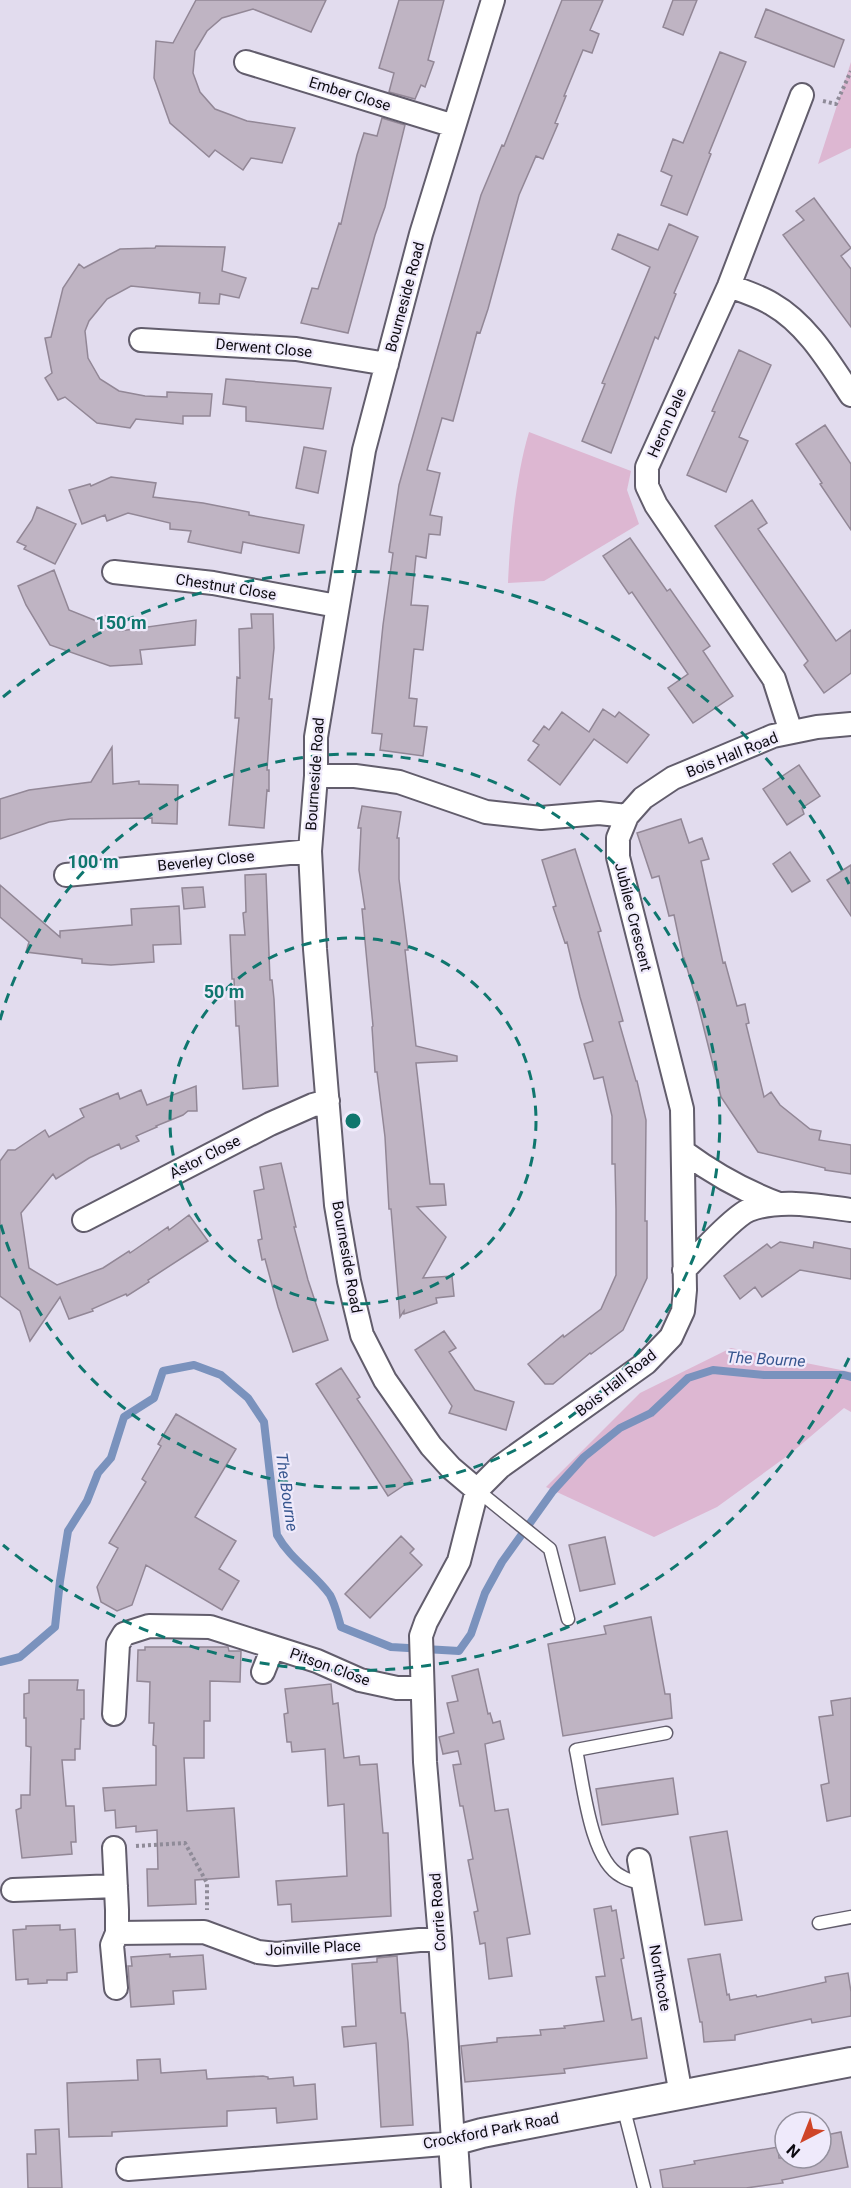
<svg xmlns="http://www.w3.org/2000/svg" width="851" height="2188" font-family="Roboto,sans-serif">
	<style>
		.green { fill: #ddb7d2 }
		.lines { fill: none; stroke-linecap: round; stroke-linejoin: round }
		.stream { stroke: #7a92bd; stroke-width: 8 }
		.building { fill: #bfb4c3; stroke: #928796; stroke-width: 1.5 }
		.service-casing { stroke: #625d6c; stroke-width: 15 }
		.minor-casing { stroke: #625d6c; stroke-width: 26 }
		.tertiary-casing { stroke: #625d6c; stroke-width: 32 }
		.path { stroke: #8f8b98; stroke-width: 4; stroke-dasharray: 3 3; stroke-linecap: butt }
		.service { stroke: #fff; stroke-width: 12 }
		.minor { stroke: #fff; stroke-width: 22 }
		.tertiary { stroke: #fff; stroke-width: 28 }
		.ring { fill: none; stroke: #0f766e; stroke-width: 3; stroke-dasharray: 10 8 }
		.labels { text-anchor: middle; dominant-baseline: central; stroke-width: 4.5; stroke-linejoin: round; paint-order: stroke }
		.street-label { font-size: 15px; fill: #0c0a10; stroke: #efeafb }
		.water-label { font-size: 16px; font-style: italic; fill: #37568f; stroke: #efeafb }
		.centre { fill: #0f766e; stroke: #efeafb; stroke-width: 3 }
		.ring-label { font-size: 18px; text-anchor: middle; font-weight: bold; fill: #0f766e; stroke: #efeafb; stroke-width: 4.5; stroke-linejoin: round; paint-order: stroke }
	</style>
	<rect width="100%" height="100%" fill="#e2dcee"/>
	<path class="green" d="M851 62V148L818 164Z
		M529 432 631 471 627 490 639 524 544 581 508 583C510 537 516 475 529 432Z
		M731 1348 851 1372V1412L844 1408 790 1454 717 1507 654 1537 546 1487 640 1393Z"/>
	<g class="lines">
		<path class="stream" d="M0 1662 20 1657 55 1627 60 1581 68 1531 87 1501 98 1473 111 1458 124 1417 154 1398 163 1371 194 1365 221 1375 248 1398 264 1422 277 1535C290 1559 314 1573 330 1595 335 1604 338 1617 341 1627L391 1647 459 1651 471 1634 485 1593 502 1562 553 1491 584 1457 620 1428 651 1413 688 1378 713 1370 764 1375H844L851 1377"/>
	</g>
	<path class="building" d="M196 0H326L311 32 253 9 222 18 207 31 195 51 193 73 200 92 215 109 247 121 295 128 282 163 251 158 243 170 215 150 209 157 170 123 154 78 156 41 173 43Z
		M399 0H444L428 60 434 62 425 87 421 85 415 99 389 92 394 73 379 68Z
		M562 0H603L590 30 599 34 592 53 583 50 564 96H566L555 123 558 124 543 159 536 156 519 195 488 309 480 333 477 332 453 421 442 418 427 470 440 473 430 515 442 517 440 535 429 534 426 558 416 556 411 605 428 606 423 650 414 649 409 698 417 699 414 726 427 727 423 756 380 750 382 734 372 733 383 625 393 553 389 552 399 485 481 195 502 145 504 146Z
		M673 0H697L683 35 663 27Z
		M766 9 844 40 834 67 755 37Z
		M720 52 746 62 709 153 711 154 687 215 661 205 672 176 661 171 673 139 683 143Z
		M382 118 405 125 385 207 375 235 348 333 301 323 312 288 318 289 339 223 341 224 357 155 364 133 377 136Z
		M814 198 851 248 841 256 851 269V327L783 235 804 220 796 211Z
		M669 224 698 237 674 293 676 294 658 339 655 337 611 453 582 441 605 384 602 383 650 267 612 249 618 234 658 250Z
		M156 246 225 247 222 271 246 278 239 298 220 294 219 304 199 303 200 293 131 286 107 299 89 321 85 331 88 358 100 379 119 391 145 396 167 397V392L212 394 210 416H183V424L136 419 130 428 97 423 65 397 58 400 45 378 52 373 45 338 51 337 63 288 79 264 84 268 120 249 155 248Z
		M739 350 771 365 739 437 748 441 726 492 687 475 715 412 712 411Z
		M226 379 331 388 323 429 246 421V407L223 404Z
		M825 425 851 464V530L820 484 822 483 796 444Z
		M304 447 326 451 318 493 296 488Z
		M111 477 156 483 153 497 203 503 249 512V515L304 525 299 553 243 542 241 553 188 542 191 531 170 529V523L128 513 107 521 105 515 82 524 69 490 90 484 91 486Z
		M752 500 767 523 758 529 836 641 851 630V673L824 693 804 665 808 661 715 526Z
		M37 507 76 524 55 564 24 549 26 546 17 542 32 520Z
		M630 538 667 591 670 589 710 646 703 651 733 696 693 723 668 688 688 674 632 592 629 594 603 556Z
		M54 570 69 610 99 622 102 615 117 619 120 631 196 620 195 645 140 650 142 664 110 666 50 645 26 605 18 586Z
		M251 614H273L274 648 269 699H272L267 770H269V791L267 790 264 828 229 825 239 718H235L237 677 240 678 239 629 252 628Z
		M603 709 615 717 619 712 649 735 627 763 594 739 560 785 528 760 539 745 533 741 544 726 549 730 562 712 589 732Z
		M112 747 113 784 139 781V784L178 785 177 824 152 823V818L70 819 49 822 0 839V799L29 790 91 782Z
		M799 765 820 796 802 808 804 814 787 825 763 789Z
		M362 806 401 812 397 838H399V879L408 950H405L416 1046 457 1056V1061L416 1063 430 1184H444L446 1205 417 1207 446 1237 423 1278 452 1276 454 1296 436 1298 437 1303 404 1314V1311L400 1317 391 1209H389L385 1137 377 1072H375L372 1027 373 1026 362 909H365L359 870 361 828H358Z
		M681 819 689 843 702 838 709 859 701 861 723 963 725 962 737 1006 745 1004 749 1023 746 1024 764 1097 771 1092 780 1105 810 1129 821 1131 819 1140 851 1145V1174L825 1170V1168L758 1152 721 1097 698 1005 684 958H683L674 915 669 916 659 876 652 878 637 833Z
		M575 849 601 931 598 932 623 1021 619 1022 636 1081H637L646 1120 645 1221H647V1278L623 1330 591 1354 590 1353 553 1384H545L528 1364 563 1335 564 1337 601 1309 616 1275V1209L615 1164H612V1116L603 1077 594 1079 584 1044 593 1041 580 997 567 942 565 943 553 907 556 906 542 860Z
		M790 852 810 881 792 892 773 864Z
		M851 865V916L827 880Z
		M266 874 270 980H272L274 999 278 1086 243 1089 239 1026H236L234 979H232L230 935H245L243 913 246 912 245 875Z
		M0 885 60 937V931L132 925 131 909 179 906 181 944 153 945 154 962 111 965 82 963V959L26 952 29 942 0 917Z
		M203 887 205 907 184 909 182 888Z
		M196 1086 197 1111H188L183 1115 156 1126 157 1127 136 1136 139 1141 121 1149 119 1144 89 1158 56 1179 53 1174 21 1213 29 1268 57 1285 103 1268 129 1251 130 1253 168 1227 169 1230 189 1215 208 1241 148 1280 149 1282 127 1296 126 1294 92 1309 93 1311 69 1319 60 1297 30 1341 20 1311 0 1296V1161L8 1150H15L45 1130 49 1137 84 1117 80 1109 118 1093 120 1099 141 1090 147 1105Z
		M281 1163 296 1227H294L308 1280 328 1340 293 1352 278 1307 265 1259 262 1260 258 1240 262 1239 254 1191 264 1189 260 1167Z
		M780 1242 813 1248 814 1242 851 1249V1279L800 1270 762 1297 755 1287 740 1299 724 1276 767 1244 771 1248Z
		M444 1331 456 1348 449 1352 475 1390 514 1402 506 1430 449 1413 452 1406 415 1350Z
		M341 1368 360 1397 357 1399 412 1480 388 1496 316 1384Z
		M176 1414 236 1449 195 1517 236 1541 219 1569 239 1581 222 1610 146 1565 132 1605 117 1611 101 1602 97 1587 118 1548 109 1543 146 1482 142 1479 161 1446 158 1444Z
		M401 1536 414 1549 410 1553 422 1565 370 1618 345 1594Z
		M605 1537 615 1584 580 1591 569 1545Z
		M651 1617 665 1694H670L672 1718 563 1736 548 1644 606 1634 604 1626Z
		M145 1647H228L229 1651H241L240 1682 210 1681V1721H204V1758H184L187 1811 234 1808 239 1877 195 1880 196 1904 148 1906 147 1869H158L157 1830 136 1832V1826L116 1828 115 1810 105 1811 103 1788 156 1785V1746L153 1745 154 1723H149L150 1682 137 1681 138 1650H145Z
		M478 1669 488 1714 490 1713 493 1723 500 1721 504 1739 485 1744 495 1811 508 1809 530 1934 507 1938 512 1976 489 1979 485 1943 480 1944 474 1912 478 1911 468 1860 473 1859 463 1806H460L453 1765 461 1764 458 1751 443 1754 439 1737 454 1733 447 1703 458 1701 452 1676Z
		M29 1680H78L77 1690H84V1719H81L80 1749H75V1760H62L66 1806H74L76 1842H71L72 1854 22 1858 16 1810 21 1808V1795H30L31 1747 26 1746V1718H24V1694L29 1693Z
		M331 1684 333 1704 338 1703 344 1758 359 1756 360 1765 377 1764 383 1833H388L391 1916 292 1922 291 1904 278 1905 276 1881 347 1876 344 1804 328 1806 325 1749 292 1752 291 1742H287L284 1714 288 1713 285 1689Z
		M851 1698V1816L827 1821 821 1785 829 1783 819 1717 833 1715 831 1701Z
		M673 1778 678 1814 602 1825 596 1789Z
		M727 1831 742 1920 705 1925 690 1837Z
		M611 1906 612 1911 616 1910 624 1958 621 1959 632 2020 641 2018 647 2058 564 2069 565 2073 465 2082 461 2046 497 2042V2038L541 2035 540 2030 565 2028 564 2026 604 2021 596 1977 605 1976 594 1909Z
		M60 1925V1930L75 1929 77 1972 67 1973V1980H47V1983L28 1984V1979L16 1980 13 1930 26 1929V1926Z
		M170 1954V1957L203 1955 206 1989 173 1991 174 2004 131 2007 128 1966H132L131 1957Z
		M720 1954 727 1995 729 1994 730 2000 756 1995 757 1997 826 1982 825 1977 848 1973 851 1992V2016L812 2023 811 2019 735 2035V2040L704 2042 702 2022H700L688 1959Z
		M397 1956 401 2013H405L408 2042 413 2125 381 2127 376 2043 344 2047 342 2027 356 2026 352 1964 377 1962V1958Z
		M160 2059 161 2073 206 2070 207 2079 263 2076 268 2077V2079L293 2077 294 2086 315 2084 317 2119 277 2123 276 2108 227 2111V2126L112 2132V2136L69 2137 67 2083 138 2080 137 2060Z
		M59 2129 62 2188H28L27 2154H36L35 2130Z
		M841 2132 848 2167 782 2180 783 2183 746 2188H663L660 2170 695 2164 694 2161 778 2147 779 2158H821V2136Z"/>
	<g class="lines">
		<g class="service-casing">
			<path id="service" d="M477 1490 550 1549 568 1619
				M643 1884C636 1882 627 1880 621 1876 590 1860 583 1782 576 1750L666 1733
				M819 1923 851 1917
				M623 2106 644 2188"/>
		</g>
		<g class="minor-casing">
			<path id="minor" d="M246 62 454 126
				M729 286C743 291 759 296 772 304 807 324 829 362 851 395
				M141 340 296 349 387 364
				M114 572 213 583 337 606
				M791 732 774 679 656 505 647 486V467L729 286 802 95
				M627 816 643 798 673 778 773 736 817 727 851 724
				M66 875 310 851
				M684 1152C714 1174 744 1191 779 1204
				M84 1220 270 1124 313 1105 328 1101
				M684 1270C697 1257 734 1216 749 1210 781 1198 818 1206 851 1210
				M477 1490 451 1468 431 1446 385 1380 362 1335 349 1281 336 1205 315 949 310 851 316 776V737L364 450 421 234 493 0
				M263 1672 273 1647
				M114 1714 118 1644 124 1634 149 1626 210 1627 317 1661 360 1680 397 1688H422
				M114 1848 117 1910V1933L112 1945 116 1988
				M639 1860 681 2095
				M13 1890 116 1886
				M117 1933 204 1932 258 1952 276 1954 440 1938
				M128 2169 444 2144 453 2141 440 1938 425 1762 421 1636 426 1622 459 1561 477 1490 500 1467 646 1363 671 1337 683 1311 685 1290 682 1109 618 857V838L627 816 599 813 541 818 486 812 399 782 355 776H316"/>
		</g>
		<g class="tertiary-casing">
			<path id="tertiary" d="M456 2188 453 2141 482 2133 851 2062"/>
		</g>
		<path class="path" d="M823 101 836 104 851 71
			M136 1846 185 1843 207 1883V1910"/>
		<use href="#service" class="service"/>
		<use href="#minor" class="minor"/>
		<use href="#tertiary" class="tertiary"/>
	</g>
	<g class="ring">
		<circle cx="353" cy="1121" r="183"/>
		<path d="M0 1020A367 367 0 1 1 0 1222"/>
		<path d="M849 1358A550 550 0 0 1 3 1545M3 697A550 550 0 0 1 849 884"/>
	</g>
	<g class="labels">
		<g class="street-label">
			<text transform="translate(350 94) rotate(17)">Ember Close</text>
			<text transform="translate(405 297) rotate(-75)">Bourneside Road</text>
			<text transform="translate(264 348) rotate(5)">Derwent Close</text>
			<text transform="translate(667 423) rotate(-66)">Heron Dale</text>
			<text transform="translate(226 587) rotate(9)">Chestnut Close</text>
			<text transform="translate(732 755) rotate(-22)">Bois Hall Road</text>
			<text transform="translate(315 774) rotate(-86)">Bourneside Road</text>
			<text transform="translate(206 861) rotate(-6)">Beverley Close</text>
			<text transform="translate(633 917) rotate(76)">Jubilee Crescent</text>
			<text transform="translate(205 1157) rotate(-27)">Astor Close</text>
			<text transform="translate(347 1257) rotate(80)">Bourneside Road</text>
			<text transform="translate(616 1383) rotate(-38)">Bois Hall Road</text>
			<text transform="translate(330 1667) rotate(20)">Pitson Close</text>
			<text transform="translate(438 1912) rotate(-94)">Corrie Road</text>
			<text transform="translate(313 1948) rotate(-3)">Joinville Place</text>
			<text transform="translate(660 1978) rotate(80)">Northcote</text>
			<text transform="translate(491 2131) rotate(-11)">Crockford Park Road</text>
		</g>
		<g class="water-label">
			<text transform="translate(766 1359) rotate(3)">The Bourne</text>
			<text transform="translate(287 1492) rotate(82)">The Bourne</text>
		</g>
	</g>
	<circle cx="353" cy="1121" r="9" class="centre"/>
	<g class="ring-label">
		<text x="121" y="629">150 m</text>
		<text x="93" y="868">100 m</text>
		<text x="224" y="998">50 m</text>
	</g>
	<g transform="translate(803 2140) rotate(222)"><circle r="28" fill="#efeafb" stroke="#94909d" stroke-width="1.5"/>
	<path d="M0-4.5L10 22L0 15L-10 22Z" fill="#cf4528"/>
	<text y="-9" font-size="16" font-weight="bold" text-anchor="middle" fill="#0c0a10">N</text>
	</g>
</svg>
